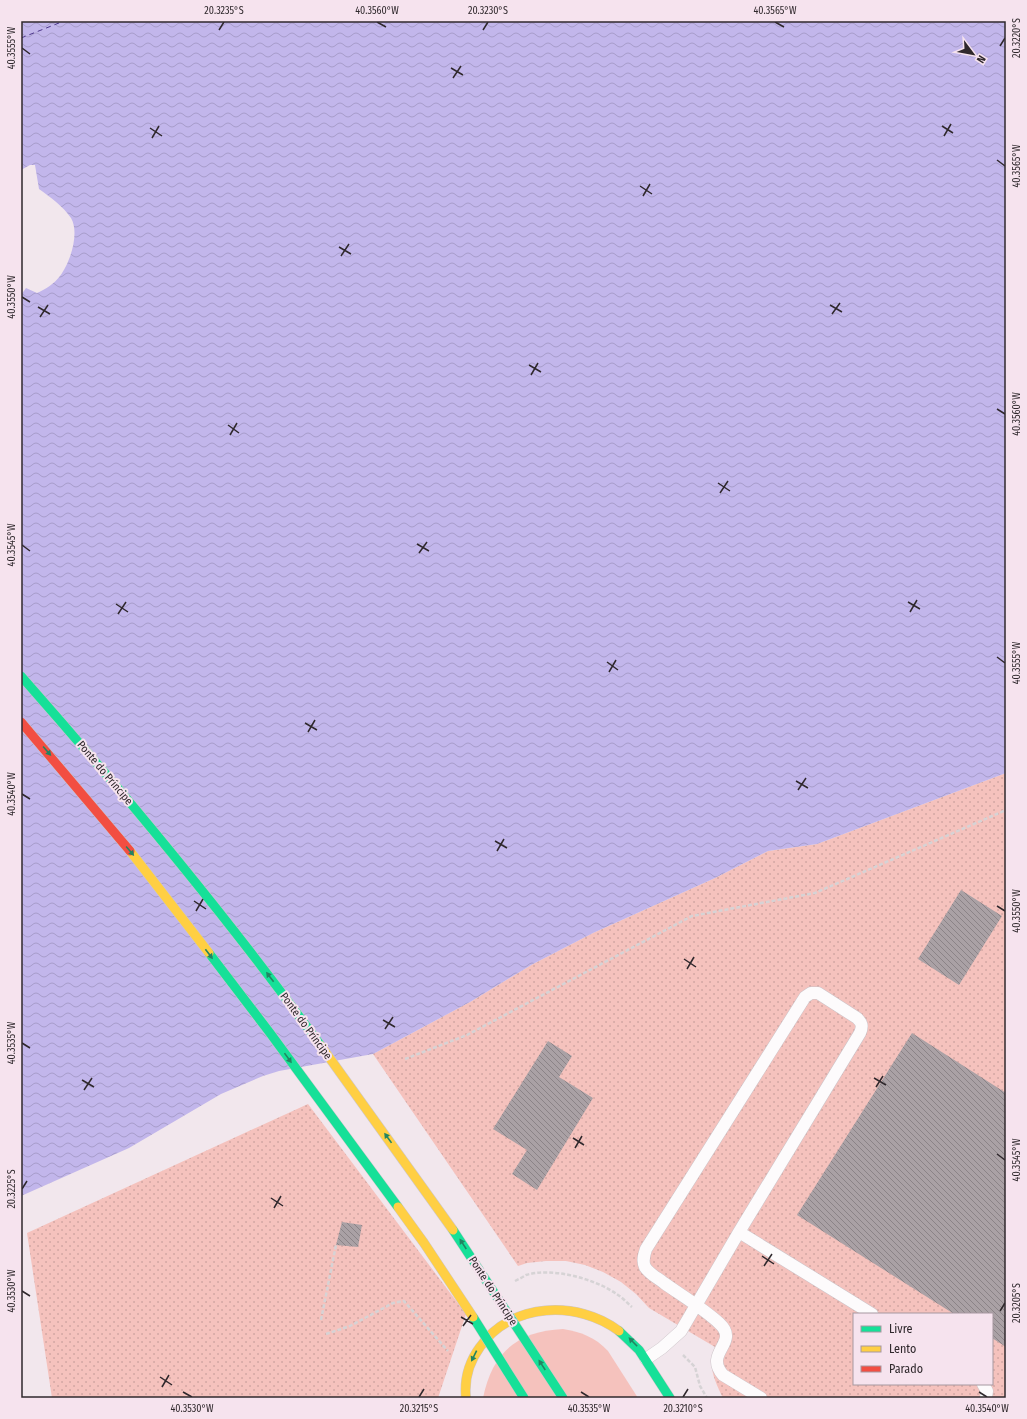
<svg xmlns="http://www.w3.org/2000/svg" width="1027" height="1419" font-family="'Fira Sans Condensed',sans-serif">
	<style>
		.grass { fill: url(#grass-dots); fill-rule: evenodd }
		.garden { fill: #f5c2bd }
		.water { fill: url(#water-waves) }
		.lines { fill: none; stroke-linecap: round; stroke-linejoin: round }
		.ferry { stroke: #4d378b; stroke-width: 1; stroke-dasharray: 5 4; stroke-linecap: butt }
		.building { fill: url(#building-back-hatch) }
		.lane-casing { stroke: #ccc4c9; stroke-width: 13 }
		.fast-casing { stroke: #ccc4c9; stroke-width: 10 }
		.slow-casing { stroke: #ccc4c9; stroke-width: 10 }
		.path { stroke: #d6d3d5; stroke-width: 2.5; stroke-dasharray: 4 2; stroke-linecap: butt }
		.lane { stroke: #fdfbfc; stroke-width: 12 }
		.fast { stroke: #16e098; stroke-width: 9 }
		.slow { stroke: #ffcf43; stroke-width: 9 }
		.fast-bridge-casing { stroke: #cdc7ca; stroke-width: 10; stroke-linecap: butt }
		.slow-bridge-casing { stroke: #cdc7ca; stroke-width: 10; stroke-linecap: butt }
		.jam-bridge-casing { stroke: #cdc7ca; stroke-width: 10; stroke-linecap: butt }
		.fast-bridge { stroke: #16e098; stroke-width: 9 }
		.slow-bridge { stroke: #ffcf43; stroke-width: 9 }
		.jam-bridge { stroke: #f24e42; stroke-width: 9 }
		.oneway { fill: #228462 }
		.ticks { fill: none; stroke: #2f282c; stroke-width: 1.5 }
		.labels { text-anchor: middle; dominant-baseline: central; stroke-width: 4; stroke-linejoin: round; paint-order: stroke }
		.street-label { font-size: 11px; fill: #2f282c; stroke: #f6e3ee }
		.neatline { fill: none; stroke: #2f282c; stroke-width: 1.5 }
		.ticks-label { font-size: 10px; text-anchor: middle; fill: #2f282c }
	</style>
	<defs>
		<pattern id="grass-dots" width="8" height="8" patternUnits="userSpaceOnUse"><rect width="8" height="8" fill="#f5c2bd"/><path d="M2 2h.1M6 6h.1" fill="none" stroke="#d2a7a3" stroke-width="1.8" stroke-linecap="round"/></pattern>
		<pattern id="water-waves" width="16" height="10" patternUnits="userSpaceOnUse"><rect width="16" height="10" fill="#c2b6eb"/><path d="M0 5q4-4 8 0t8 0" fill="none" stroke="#a79cca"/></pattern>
		<pattern id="building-back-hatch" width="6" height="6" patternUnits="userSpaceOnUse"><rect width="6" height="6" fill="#aaa1a5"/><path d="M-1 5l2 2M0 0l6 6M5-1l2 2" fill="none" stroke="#8b8387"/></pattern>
	</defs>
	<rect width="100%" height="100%" fill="#f2e7ed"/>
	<path class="grass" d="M1006 773V1398H723C715 1382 707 1365 715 1347L649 1308 636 1294 621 1282 603 1272 585 1265 566 1261H546L527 1263 518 1266 373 1054 470 1002 533 964 593 933 715 878 768 851 817 844ZM854 1314H992V1384H854Z
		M308 1104 466 1314 438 1398H52L27 1233Z"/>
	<path class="garden" d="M563 1329C581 1332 595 1337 608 1351L638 1398H483C492 1353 517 1331 563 1329Z"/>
	<path class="water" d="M21 21H1006V773L817 844 768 851 715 878 593 933 533 964 470 1002 373 1054 279 1071 263 1076 221 1094 129 1148 21 1196V295L26 288 37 293C46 289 54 284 60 276 70 263 80 233 71 218 63 206 50 197 39 189L35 165H30L21 170Z"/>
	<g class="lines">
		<path class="ferry" d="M21 38 64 21"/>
	</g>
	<path class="building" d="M961 890 1002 916 959 985 918 959Z
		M912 1033 1006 1093V1347L992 1338V1314H954L797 1215Z
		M548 1041 572 1056 559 1077 593 1098 537 1190 512 1174 527 1150 493 1129Z
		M342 1222 362 1225 358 1247 336 1245Z"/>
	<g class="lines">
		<g class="lane-casing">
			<path id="lane" d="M739 1232 872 1314
				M646 1359 662 1348 681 1331 739 1232 860 1033C863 1026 862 1023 857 1018L818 993H811L805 997 646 1249C644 1255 642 1261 645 1267 649 1274 658 1278 664 1283 681 1295 704 1309 719 1323 741 1343 703 1352 723 1375L761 1398
				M983 1384 987 1391 986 1398"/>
		</g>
		<g class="fast-casing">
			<path id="fast" d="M619 1331 639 1350 670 1398"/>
		</g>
		<g class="slow-casing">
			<path id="slow" d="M466 1398C464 1379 469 1362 480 1347 511 1302 578 1300 619 1331"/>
		</g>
		<path class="path" d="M405 1059 467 1035 692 916 815 893 1006 810
			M515 1281C519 1279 523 1277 526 1275 553 1267 596 1279 618 1295 623 1298 627 1303 632 1307
			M321 1320 336 1245
			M326 1334 350 1326 393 1303 404 1301 448 1351
			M683 1355 695 1367 700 1386 707 1398"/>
		<use href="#lane" class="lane"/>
		<use href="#fast" class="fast"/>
		<use href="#slow" class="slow"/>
		<g class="fast-bridge-casing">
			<path id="fast-bridge" d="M21 676C126 795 228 918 321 1046
				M209 953 270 1033 398 1207
				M453 1230 563 1398
				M473 1317 524 1398"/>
		</g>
		<g class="slow-bridge-casing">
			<path id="slow-bridge" d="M130 851 209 953
				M321 1046 453 1230
				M398 1207 424 1243 473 1317"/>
		</g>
		<g class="jam-bridge-casing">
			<path id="jam-bridge" d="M21 722 130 851"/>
		</g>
		<use href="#fast-bridge" class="fast-bridge"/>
		<use href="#slow-bridge" class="slow-bridge"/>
		<use href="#jam-bridge" class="jam-bridge"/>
	</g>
	<defs><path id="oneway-solid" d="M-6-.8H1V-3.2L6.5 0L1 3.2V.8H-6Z"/></defs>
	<g class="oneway">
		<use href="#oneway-solid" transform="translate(47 751) rotate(49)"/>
		<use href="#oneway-solid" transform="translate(130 851) rotate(50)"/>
		<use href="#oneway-solid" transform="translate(209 954) rotate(53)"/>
		<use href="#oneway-solid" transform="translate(270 977) rotate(-127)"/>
		<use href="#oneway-solid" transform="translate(288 1058) rotate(54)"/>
		<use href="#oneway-solid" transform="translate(388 1138) rotate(-126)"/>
		<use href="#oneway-solid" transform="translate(463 1244) rotate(-123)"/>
		<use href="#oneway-solid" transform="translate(633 1342) rotate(-134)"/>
		<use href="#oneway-solid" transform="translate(474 1356) rotate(116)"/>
		<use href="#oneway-solid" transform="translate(542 1365) rotate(-123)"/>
	</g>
	<path class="ticks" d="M377 22 386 27M775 22 784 27M219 30 224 22M483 30 488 22M1000 46 1005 38M22 48 30 54M451 68 463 75M453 78 461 66M942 126 953 133M150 128 162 136M944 136 951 124M152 138 159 126M997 160 1005 166M640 186 652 194M643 196 650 184M339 247 351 254M341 256 349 244M22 297 30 302M830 305 842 312M38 307 50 314M832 314 840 303M40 317 48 305M529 365 541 372M531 375 538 363M997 409 1005 414M228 425 239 433M230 435 237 423M718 483 730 491M720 493 728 481M417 544 429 551M22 545 30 551M419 553 427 542M908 602 920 609M116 604 128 612M910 612 917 600M118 614 126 602M997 657 1005 663M607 662 618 670M609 672 616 660M305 723 317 730M308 732 315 720M796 781 808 788M798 790 806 778M22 794 30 799M495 841 507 848M497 851 504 839M194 901 206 909M997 906 1005 911M196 911 203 899M684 959 696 967M687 969 694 957M383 1020 395 1027M385 1029 393 1017M22 1043 30 1048M874 1078 886 1085M82 1080 94 1087M876 1087 883 1076M84 1090 92 1078M573 1138 584 1145M575 1148 582 1136M997 1154 1005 1160M22 1189 27 1181M271 1198 283 1206M274 1208 281 1196M762 1256 774 1264M764 1266 772 1254M22 1291 30 1296M1000 1311 1005 1303M461 1317 473 1324M463 1326 471 1315M160 1377 172 1385M162 1387 169 1375M183 1392 192 1397M581 1392 589 1397M979 1392 987 1397M419 1397 424 1389M683 1397 688 1389"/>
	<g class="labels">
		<g class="street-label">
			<text transform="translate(105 773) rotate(50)">Ponte do Príncipe</text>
			<text transform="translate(306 1026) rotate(54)">Ponte do Príncipe</text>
			<text transform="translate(493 1291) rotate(57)">Ponte do Príncipe</text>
		</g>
	</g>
	<rect width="1027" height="1419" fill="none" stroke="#f6e3ee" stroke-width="44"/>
	<rect x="853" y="1313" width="140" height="72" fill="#f6e3ee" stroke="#a698a0"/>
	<rect x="861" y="1326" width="20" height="6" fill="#16e098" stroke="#a698a0"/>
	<text x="889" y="1333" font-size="12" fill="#2f282c">Livre</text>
	<rect x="861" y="1346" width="20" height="6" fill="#ffcf43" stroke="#a698a0"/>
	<text x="889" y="1353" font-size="12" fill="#2f282c">Lento</text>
	<rect x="861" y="1366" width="20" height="6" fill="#f24e42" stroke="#a698a0"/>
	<text x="889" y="1373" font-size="12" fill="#2f282c">Parado</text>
	<g transform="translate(973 54) rotate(122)" stroke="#f6e3ee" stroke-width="3" paint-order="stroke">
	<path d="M0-3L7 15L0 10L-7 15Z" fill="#2f282c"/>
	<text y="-6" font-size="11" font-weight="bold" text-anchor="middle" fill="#2f282c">N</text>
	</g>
	<rect x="22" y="22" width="983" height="1375" class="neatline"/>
	<g class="ticks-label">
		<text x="224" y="14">20.3235°S</text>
		<text x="377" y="14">40.3560°W</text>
		<text x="488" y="14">20.3230°S</text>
		<text x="775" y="14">40.3565°W</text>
		<text transform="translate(1016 38) rotate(-90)" y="4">20.3220°S</text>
		<text transform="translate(11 48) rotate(-90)" y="4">40.3555°W</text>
		<text transform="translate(1016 166) rotate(-90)" y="4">40.3565°W</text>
		<text transform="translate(11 297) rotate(-90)" y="4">40.3550°W</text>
		<text transform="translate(1016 414) rotate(-90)" y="4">40.3560°W</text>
		<text transform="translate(11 545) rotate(-90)" y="4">40.3545°W</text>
		<text transform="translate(1016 663) rotate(-90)" y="4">40.3555°W</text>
		<text transform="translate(11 794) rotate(-90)" y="4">40.3540°W</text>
		<text transform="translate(1016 911) rotate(-90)" y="4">40.3550°W</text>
		<text transform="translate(11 1043) rotate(-90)" y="4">40.3535°W</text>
		<text transform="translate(1016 1160) rotate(-90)" y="4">40.3545°W</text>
		<text transform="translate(11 1189) rotate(-90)" y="4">20.3225°S</text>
		<text transform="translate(11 1291) rotate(-90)" y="4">40.3530°W</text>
		<text transform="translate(1016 1303) rotate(-90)" y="4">20.3205°S</text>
		<text x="192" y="1412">40.3530°W</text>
		<text x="419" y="1412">20.3215°S</text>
		<text x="589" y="1412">40.3535°W</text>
		<text x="683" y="1412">20.3210°S</text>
		<text x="987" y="1412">40.3540°W</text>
	</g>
</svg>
